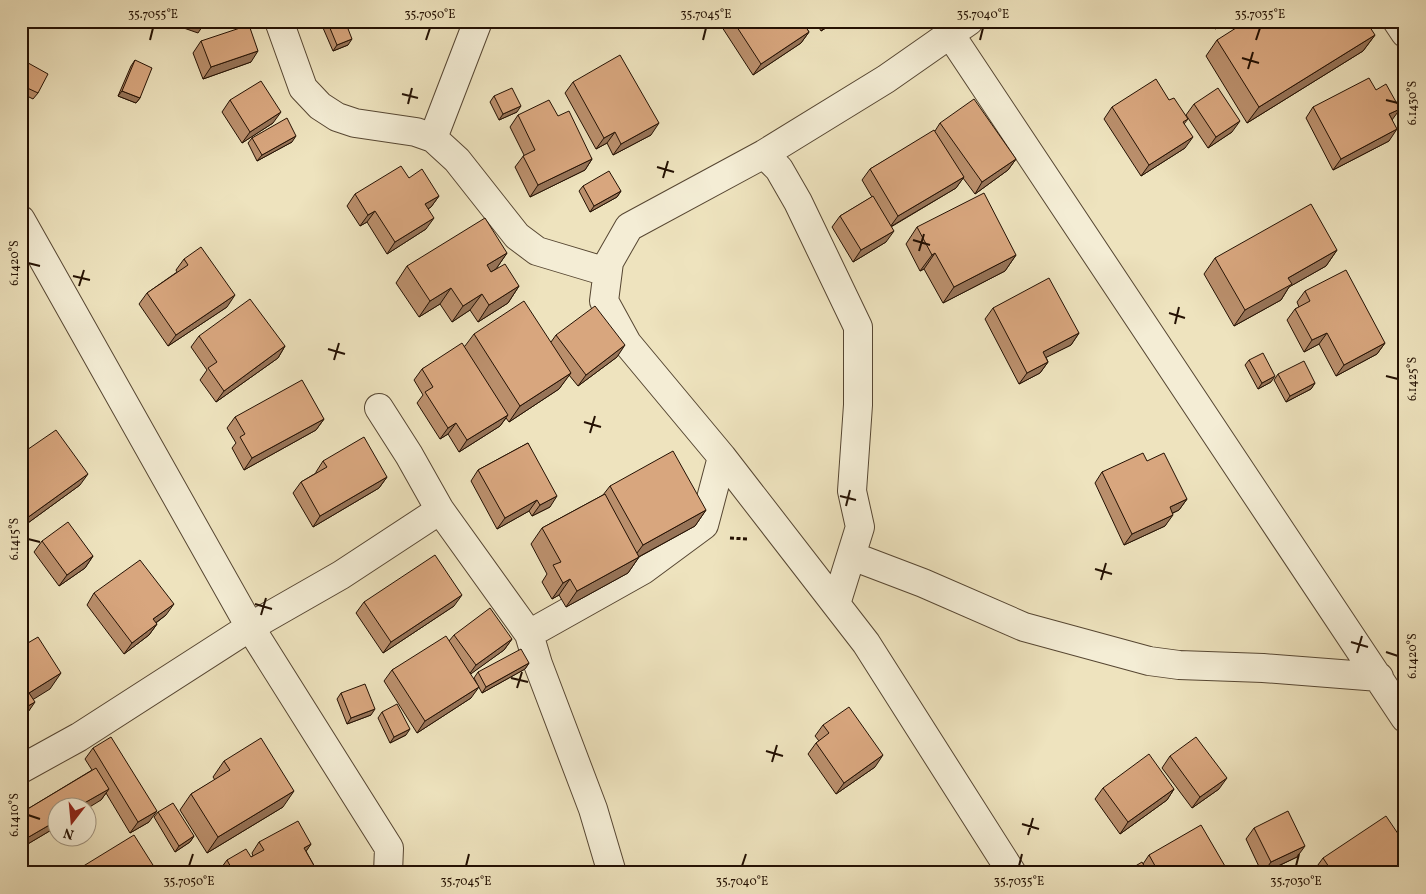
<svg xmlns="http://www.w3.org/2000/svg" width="1426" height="894" font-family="Vollkorn,serif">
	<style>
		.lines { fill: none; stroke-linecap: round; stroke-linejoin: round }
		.minor-casing { stroke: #564632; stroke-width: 30 }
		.path { stroke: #241103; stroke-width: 3; stroke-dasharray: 4 2.5; stroke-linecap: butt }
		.minor { stroke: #f4edd5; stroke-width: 28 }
		.wall { fill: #ba8f6c; stroke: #241103 }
		.shaded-wall { fill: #977458; stroke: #241103 }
		.building { fill: #d8a67e; stroke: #241103 }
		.ticks { fill: none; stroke: #241103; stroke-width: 2 }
		.neatline { fill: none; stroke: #241103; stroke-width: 2 }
		.ticks-label { font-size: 12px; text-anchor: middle; fill: #241103 }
	</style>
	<rect width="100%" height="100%" fill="#eee3be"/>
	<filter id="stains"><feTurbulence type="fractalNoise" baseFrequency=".004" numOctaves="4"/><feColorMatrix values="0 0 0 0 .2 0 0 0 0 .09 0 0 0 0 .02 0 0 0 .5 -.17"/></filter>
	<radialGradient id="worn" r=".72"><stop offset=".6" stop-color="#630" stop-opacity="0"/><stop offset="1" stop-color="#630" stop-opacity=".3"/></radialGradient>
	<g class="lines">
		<g class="minor-casing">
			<path id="minor" d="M279 21 303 88 320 106 337 117 355 123 416 132 433 138 457 160 517 236 537 251 607 272
				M969 21 886 79 764 154 629 227 609 262 604 301 627 343 722 457 866 643 1012 873
				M1397 21 1405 33
				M950 34 1405 718
				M433 138 478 21
				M764 154 779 169 798 202 858 327V405L852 491 860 527 836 604
				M21 220 250 627 389 848 388 873
				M379 408 409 455 440 510 529 634 538 664 593 809 612 873
				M852 556 923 583 1024 627 1149 661 1179 665 1263 668 1379 677
				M529 634 643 570 704 525 722 457
				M21 769 79 737 250 627 341 575 440 510"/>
		</g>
		<path class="path" d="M730 538 747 539"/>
		<use href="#minor" class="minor"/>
	</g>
	<path class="wall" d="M320 21H345L348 45 333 51Z
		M718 21H802L809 32 801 43 753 75Z
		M815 21H837L821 31Z
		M1210 21H1228L1215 29Z
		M1375 35 1363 51 1247 123 1206 56 1217 40Z
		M201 41 251 62 203 79 193 53Z
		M21 59 38 93 33 99 21 93Z
		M135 60 140 98 136 103 118 96 131 66Z
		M573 82 651 135 613 155 607 143 596 149 565 93Z
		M494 96 517 112 499 120 490 102Z
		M230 100 273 123 242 143 222 112Z
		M1169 100 1188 119 1184 124 1185 148 1141 176 1104 119 1112 107Z
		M1194 104 1232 132 1208 148 1186 115Z
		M1313 107 1392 120 1389 141 1333 170 1306 118Z
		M518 115 558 116 592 159 585 170 530 197 515 167 524 155 510 127Z
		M940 123 1016 159 1008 170 975 194 963 178 956 188 891 227 886 242 853 262 832 227 840 216 872 197 862 180 870 169 935 131Z
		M252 138 292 142 257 161 248 143Z
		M409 178 439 196 431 207 428 209 426 229 387 254 367 222 360 226 347 206 355 194Z
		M583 186 621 191 617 197 590 212 579 191Z
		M917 227 1016 255 1005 271 943 303 924 269 920 271 906 244Z
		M1337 250 1326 266 1289 287 1281 300 1234 326 1204 274 1215 258Z
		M507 253 496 269 519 286 508 303 478 322 470 310 452 322 440 304 419 317 396 283 407 266Z
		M184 259 227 307 168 346 139 304 147 293 177 272 176 270Z
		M1305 291 1385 343 1377 354 1336 376 1319 344 1304 352 1287 320 1295 309 1299 307 1297 302Z
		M993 308 1079 333 1071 345 1046 357 1048 362 1040 373 1019 384 985 319Z
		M474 334 551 342 556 335 617 357 578 386 569 375 559 389 509 422 506 418 500 426 459 452 448 434 440 439 417 403 423 395 414 380 422 369 465 346Z
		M199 336 285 346 278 358 216 402 200 380 207 370 191 347Z
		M1249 360 1271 382 1258 389 1245 365Z
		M1278 374 1315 383 1311 389 1286 402 1274 380Z
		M235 417 324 419 316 430 244 470 232 448 236 443 227 428Z
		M528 443 550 507 532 516 529 511 497 529 471 481 478 470Z
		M21 454 80 485 21 528Z
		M323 461 387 477 379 488 313 527 293 493 301 482 316 473V472Z
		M1147 461 1187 499 1179 510 1173 513 1165 526 1124 545 1095 483 1102 472Z
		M610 486 706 510 695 526 639 557 628 573 566 607 559 595 552 599 542 582 547 574 531 544 542 528 603 495Z
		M42 541 93 556 85 568 59 586 34 552Z
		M94 593 166 615 156 623 157 624 149 635 124 654 87 605Z
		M364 602 454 606 383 653 356 613Z
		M454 635 512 639 504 650 470 674 471 698 417 733 384 681 392 670 449 641Z
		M529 663 525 669 482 693 474 678 478 672Z
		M341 693 371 715 347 724 337 699Z
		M382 712 406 735 390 743 378 718Z
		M823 725 875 767 836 794 808 754 816 743 819 741 815 736Z
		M93 748 149 822 130 833 106 793 101 800 58 806V826L21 848V813L92 770 85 759Z
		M1170 756 1219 789 1192 808 1162 768Z
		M224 761 283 807 207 853 180 810 191 794 215 780 213 777Z
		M1103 788 1174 789 1167 800 1120 834 1095 799Z
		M158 812 194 836 190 842 175 852 154 817Z
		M1254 828 1297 857 1264 873H1262L1246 839Z
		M259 842 311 844 306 851 317 871 316 873H219V871L227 860 251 857 253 856 252 853Z
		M1149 855 1229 873H1124L1143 864Z
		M1323 858 1405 873H1317L1315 869Z"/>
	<path class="shaded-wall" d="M182 21H185L202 27 198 33 178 26Z
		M829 21H837L821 31Z
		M1221 21H1228L1215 29Z
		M809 32 801 43 753 75 761 64Z
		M1375 35 1363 51 1247 123 1259 107Z
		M352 39 348 45 333 51 337 45Z
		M258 51 251 62 203 79 211 67Z
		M122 91 140 98 136 103 118 96Z
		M521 106 517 112 499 120 503 114Z
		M1400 109 1392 120 1389 114Z
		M281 112 273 123 242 143 250 132Z
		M1240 121 1232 132 1208 148 1216 137Z
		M659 123 651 135 613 155 621 144Z
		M1397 129 1389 141 1333 170 1341 159Z
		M615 132 607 143 596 149 604 138Z
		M296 136 292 142 257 161 262 155Z
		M1193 137 1185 148 1141 176 1149 165Z
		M592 159 585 170 530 197 538 185Z
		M1016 159 1008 170 975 194 982 182Z
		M964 177 956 188 890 227 898 216Z
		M621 191 617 197 590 212 594 206Z
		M439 196 431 207 417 215 425 204Z
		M375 211 367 222 360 226 368 215Z
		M434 218 426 229 387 254 395 242Z
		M894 231 886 242 853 262 861 250Z
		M1337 250 1326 266 1289 287 1281 300 1234 326 1245 310 1288 278Z
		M507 253 496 269 476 281 487 265Z
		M935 253 924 269 920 271 932 255Z
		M1016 255 1005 271 943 303 954 287Z
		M519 286 508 303 478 322 489 305Z
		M451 288 440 304 419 317 430 301Z
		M482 294 470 310 452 322 463 306Z
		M235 295 227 307 168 346 176 335Z
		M1079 333 1071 345 1035 363 1043 352Z
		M1327 333 1319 344 1304 352 1312 340Z
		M1385 343 1377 354 1336 376 1344 365Z
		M625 345 617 357 578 386 586 375Z
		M285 346 278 358 216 402 224 391Z
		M1048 362 1040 373 1019 384 1027 373Z
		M571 373 559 389 509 422 520 406Z
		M1275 376 1271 382 1258 389 1262 383Z
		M1315 383 1311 389 1286 402 1290 396Z
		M508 415 500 426 459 452 467 440Z
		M324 419 316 430 244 470 252 458Z
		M456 423 448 434 440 439 448 428Z
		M88 474 80 485 21 528V526L27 518Z
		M387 477 379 488 313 527 320 516Z
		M557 496 550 507 532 516 540 505Z
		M1187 499 1179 510 1162 518 1170 507Z
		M537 500 529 511 497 529 505 518Z
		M706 510 695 526 631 561 643 545Z
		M1173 515 1165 526 1124 545 1132 534Z
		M93 556 85 568 59 586 67 575Z
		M639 557 628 573 566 607 577 591Z
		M570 579 559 595 552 599 563 583Z
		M462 595 454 606 383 653 391 642Z
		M174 604 166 615 146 630 153 619Z
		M157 624 149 635 124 654 132 643Z
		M512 639 504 650 468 676 476 665Z
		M529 663 525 669 482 693 486 687Z
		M61 673 50 689 21 707 29 693Z
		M479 687 471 698 417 733 425 721Z
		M35 702 24 718 21 719V710Z
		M375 709 371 715 347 724 351 718Z
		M410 729 406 735 390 743 394 737Z
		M883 755 875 767 836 794 844 783Z
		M1227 778 1219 789 1192 808 1200 797Z
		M109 789 101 800 88 808V806H79Z
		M1174 789 1167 800 1120 834 1128 822Z
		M294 791 283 807 207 853 218 837Z
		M157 811 149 822 130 833 138 822Z
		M58 820V826L21 848V846L27 838Z
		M194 836 190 842 175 852 179 846Z
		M311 844 303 856 304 848Z
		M1305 846 1297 857 1263 873 1271 862Z"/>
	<path class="building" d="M185 21H204L202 27Z
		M327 21H345L352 39 337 45Z
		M733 21H802L809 32 761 64Z
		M1247 21H1366L1375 35 1259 107 1217 40Z
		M249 25 258 51 211 67 201 41Z
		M620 55 659 123 621 144 615 132 604 138 573 82Z
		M21 59 48 74 38 93 21 85Z
		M135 60 152 68 140 98 122 91Z
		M1369 78 1376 90 1386 84 1400 109 1389 114 1397 129 1341 159 1313 107Z
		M1156 79 1169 100 1174 98 1188 119 1183 122 1193 137 1149 165 1112 107Z
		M261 81 281 112 250 132 230 100Z
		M512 88 521 106 503 114 494 96Z
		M1218 88 1240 121 1216 137 1194 104Z
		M974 99 1016 159 982 182 940 123Z
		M549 100 558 116 569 111 592 159 538 185 523 156 535 150 518 115Z
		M287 118 296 136 262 155 252 138Z
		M934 130 964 177 898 216 870 169Z
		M401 166 409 178 422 169 439 196 425 204 434 218 395 242 375 211 368 215 355 194Z
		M609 171 621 191 594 206 583 186Z
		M984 193 1016 255 954 287 935 253 932 255 917 227Z
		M873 196 894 231 861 250 840 216Z
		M1311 204 1337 250 1288 278 1292 284 1245 310 1215 258Z
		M485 218 507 253 487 265 491 272 505 264 519 286 489 305 482 294 463 306 451 288 430 301 407 266Z
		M201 247 235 295 176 335 147 293 188 265 184 259Z
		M1346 270 1385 343 1344 365 1327 333 1312 340 1295 309 1310 301 1305 291Z
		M1049 278 1079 333 1043 352 1048 362 1027 373 993 308Z
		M250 299 285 346 224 391 208 368 217 362 199 336Z
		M524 301 571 373 520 406 474 334Z
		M595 306 625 345 586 375 556 335Z
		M462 343 508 415 467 440 456 423 448 428 425 392 433 387 422 369Z
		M1263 353 1275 376 1262 383 1249 360Z
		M1304 361 1315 383 1290 396 1278 374Z
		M302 380 324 419 252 458 240 437 245 434 235 417Z
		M56 430 88 474 27 518 21 511V454Z
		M364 437 387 477 320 516 301 482 327 467 323 461Z
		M528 443 557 496 540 505 537 500 505 518 478 470Z
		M673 451 706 510 643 545 610 486Z
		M1143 453 1147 461 1164 453 1187 499 1170 507 1173 515 1132 534 1102 472Z
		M605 494 639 557 577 591 570 579 563 583 553 565 561 562 542 528Z
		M68 522 93 556 67 575 42 541Z
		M435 555 462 595 391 642 364 602Z
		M140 560 174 604 153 619 157 624 132 643 94 593Z
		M490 608 512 639 476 665 454 635Z
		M446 636 479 687 425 721 392 670Z
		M38 637 61 673 29 693 35 702 21 710V647Z
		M521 649 529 663 486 687 478 672Z
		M365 684 375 709 351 718 341 693Z
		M397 704 410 729 394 737 382 712Z
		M849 707 883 755 844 783 816 743 829 733 823 725Z
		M111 737 157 811 138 822 93 748Z
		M1196 737 1227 778 1200 797 1170 756Z
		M261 738 294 791 218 837 191 794 230 770 224 761Z
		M1149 754 1174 789 1128 822 1103 788Z
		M96 768 109 789 79 806H58V820L27 838 21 829V813Z
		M173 803 194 836 179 846 158 812Z
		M1288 811 1305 846 1271 862 1254 828Z
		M1386 816 1405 844V861L1402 863 1405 867V873H1333L1323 858Z
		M298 821 311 844 304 848 317 871 315 873H234L227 860 246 849 251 857 264 850 259 842Z
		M1201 825 1229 873H1159L1149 855Z
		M134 835 158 873H72Z
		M1142 862 1148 873H1124Z"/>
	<path class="ticks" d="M150 40 153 28M426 40 430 28M703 40 706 28M980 40 983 28M1256 40 1260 28M1242 58 1259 63M1248 69 1253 52M402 94 418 98M1386 100 1398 103M408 104 412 88M657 167 674 172M663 178 668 161M913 240 930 245M919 251 924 234M28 263 40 266M73 276 90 280M79 286 84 270M1169 313 1185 318M1175 324 1179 307M328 349 345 354M334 360 339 343M1386 376 1398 379M584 422 601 427M590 433 595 416M840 496 856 500M846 506 850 490M28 539 40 542M1095 569 1112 574M1101 580 1106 563M255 604 272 609M261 615 266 598M1351 642 1368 647M1386 652 1398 656M1357 653 1362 636M511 678 528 682M517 688 522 672M766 751 783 756M772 762 777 745M28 815 40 819M1022 824 1039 829M1028 835 1033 818M189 866 193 854M466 866 469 854M742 866 746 854M1019 866 1022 854M1296 866 1299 854"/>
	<rect width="1426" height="894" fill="none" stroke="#eee3be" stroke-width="55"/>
	<g transform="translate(72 822) rotate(196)"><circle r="24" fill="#f4edd5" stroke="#a19581"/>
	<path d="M0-4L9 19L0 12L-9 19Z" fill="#8f2418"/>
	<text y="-8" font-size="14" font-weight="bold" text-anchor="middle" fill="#241103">N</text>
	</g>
	<rect x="28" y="28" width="1370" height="838" class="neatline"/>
	<g class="ticks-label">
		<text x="153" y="18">35.7055°E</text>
		<text x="430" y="18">35.7050°E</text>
		<text x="706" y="18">35.7045°E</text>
		<text x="983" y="18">35.7040°E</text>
		<text x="1260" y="18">35.7035°E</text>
		<text transform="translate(1412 103) rotate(-90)" y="4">6.1430°S</text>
		<text transform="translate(14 263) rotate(-90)" y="4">6.1420°S</text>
		<text transform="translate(1412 379) rotate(-90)" y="4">6.1425°S</text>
		<text transform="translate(14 539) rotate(-90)" y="4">6.1415°S</text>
		<text transform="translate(1412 656) rotate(-90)" y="4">6.1420°S</text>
		<text transform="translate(14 815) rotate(-90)" y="4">6.1410°S</text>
		<text x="189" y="885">35.7050°E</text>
		<text x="466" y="885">35.7045°E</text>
		<text x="742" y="885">35.7040°E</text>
		<text x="1019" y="885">35.7035°E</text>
		<text x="1296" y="885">35.7030°E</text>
	</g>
	<rect width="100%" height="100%" filter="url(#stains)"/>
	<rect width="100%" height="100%" fill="url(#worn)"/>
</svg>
